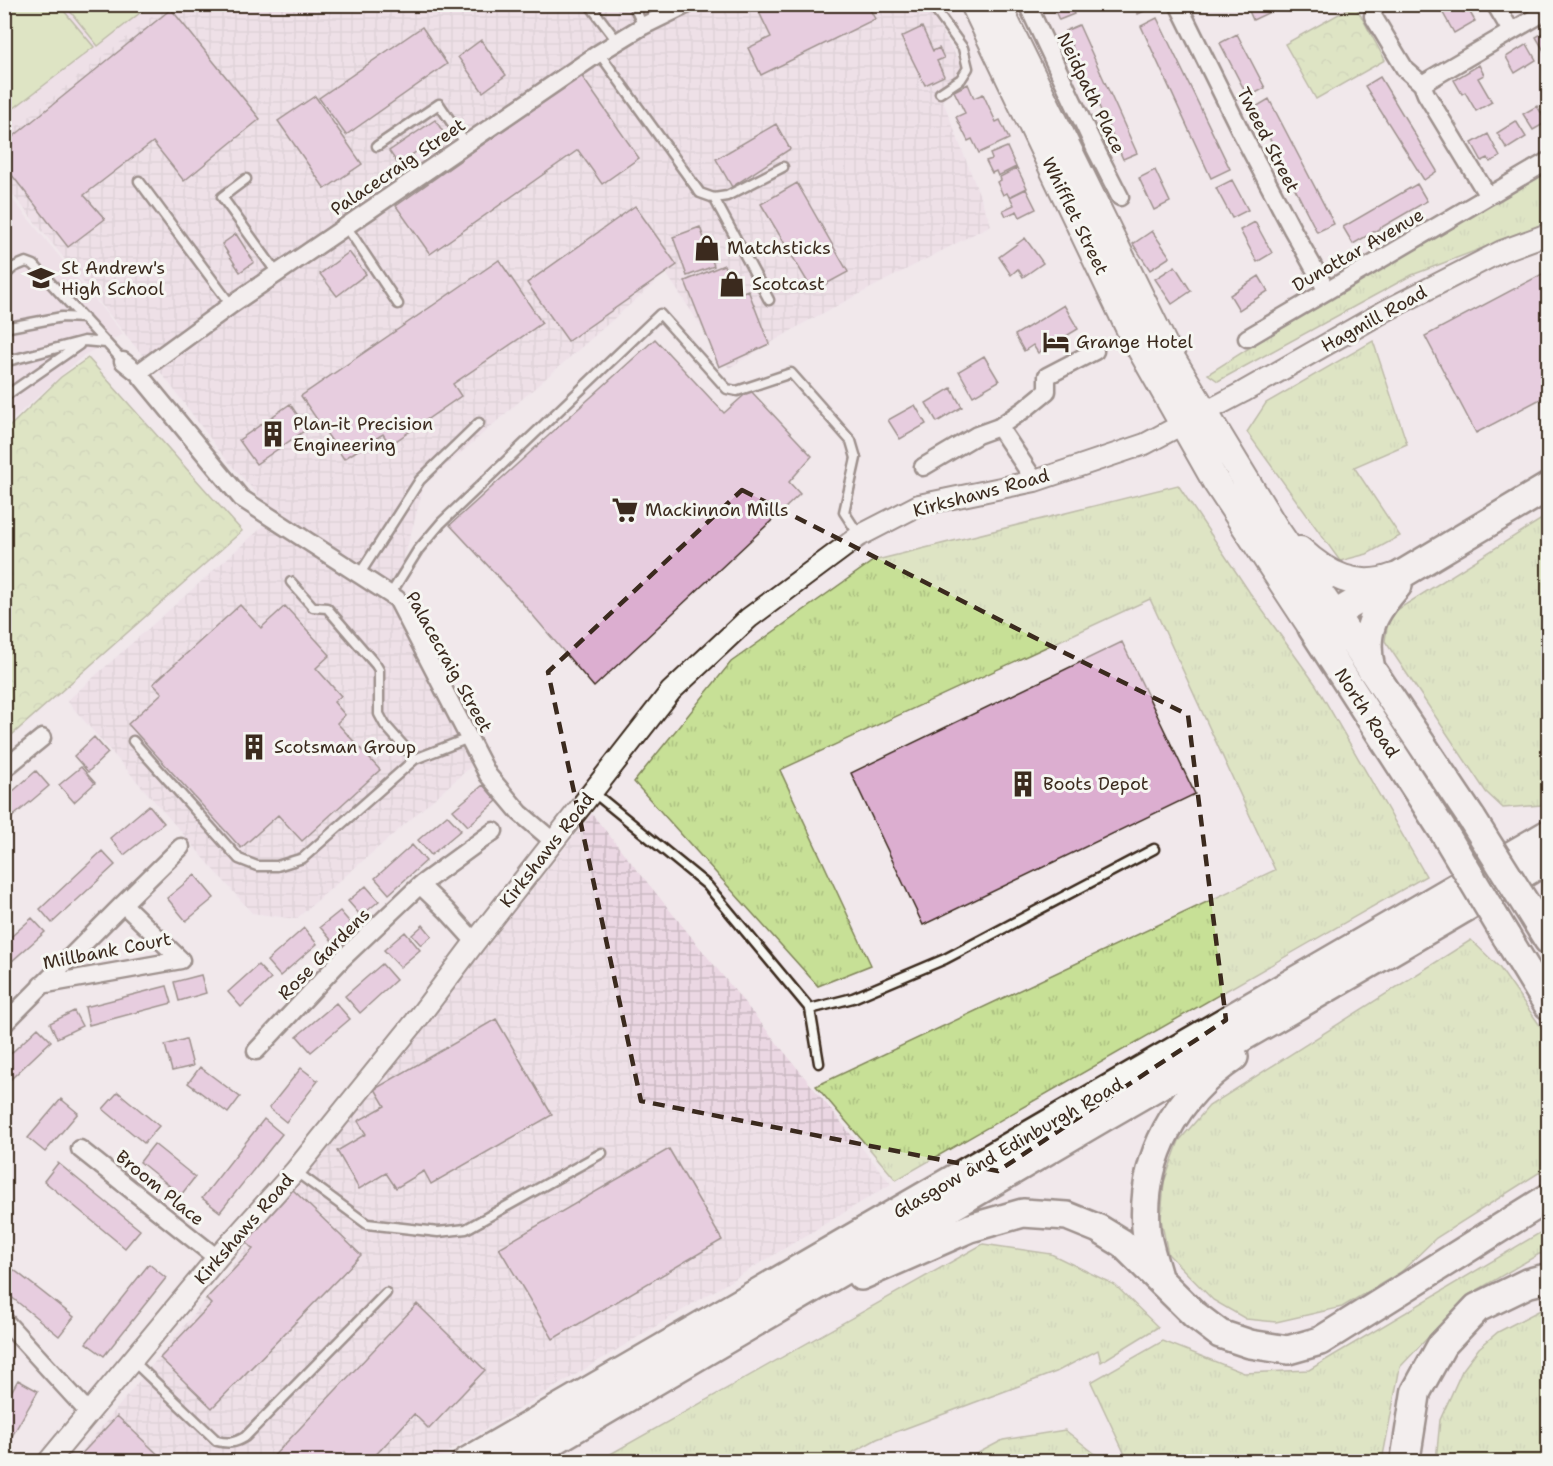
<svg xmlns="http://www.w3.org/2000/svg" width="1553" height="1466" font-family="'Shantell Sans',sans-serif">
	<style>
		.built { fill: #ebd7e3 }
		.industrial { fill: url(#industrial-grid) }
		.grass { fill: url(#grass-tufts); stroke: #81855a; stroke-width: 1.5 }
		.forest { fill: url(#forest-crowns); stroke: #81855a; stroke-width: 1.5 }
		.pitch { fill: #c7e096; stroke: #81855a; stroke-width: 1.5 }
		.building { fill: #dcaed0; stroke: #3b2a1e; stroke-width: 1.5 }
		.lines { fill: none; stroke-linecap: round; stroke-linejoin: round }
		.service-casing { stroke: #3b2a1e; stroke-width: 13 }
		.minor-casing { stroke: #3b2a1e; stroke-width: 21 }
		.tertiary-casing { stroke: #3b2a1e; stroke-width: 24 }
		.primary-casing { stroke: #3b2a1e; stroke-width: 30 }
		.trunk-casing { stroke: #3b2a1e; stroke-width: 32 }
		.motorway-casing { stroke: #3b2a1e; stroke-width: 33 }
		.service { stroke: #f6f6f2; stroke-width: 8 }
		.minor { stroke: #f6f6f2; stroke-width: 16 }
		.tertiary { stroke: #f6f6f2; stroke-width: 20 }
		.primary { stroke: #f6f6f2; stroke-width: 26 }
		.trunk { stroke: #f6f6f2; stroke-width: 27 }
		.motorway { stroke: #f6f6f2; stroke-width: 28 }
		.trunk-bridge-casing { stroke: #3b2a1e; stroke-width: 32; stroke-linecap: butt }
		.trunk-bridge { stroke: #f6f6f2; stroke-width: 27 }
		.marked { fill: none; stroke: #3b2a1e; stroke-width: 4.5; stroke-dasharray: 12 8; stroke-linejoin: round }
		.labels { text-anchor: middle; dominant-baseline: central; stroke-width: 6; stroke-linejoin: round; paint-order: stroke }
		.street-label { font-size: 18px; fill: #3b2a1e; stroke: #f6f6f2 }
		.poi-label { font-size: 18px; fill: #3b2a1e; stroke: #f6f6f2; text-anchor: start }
	</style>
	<defs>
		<pattern id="industrial-grid" width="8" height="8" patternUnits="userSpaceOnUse" patternTransform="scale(1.5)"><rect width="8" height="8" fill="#ebd7e3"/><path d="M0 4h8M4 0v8" fill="none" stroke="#cab9c2"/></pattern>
		<pattern id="grass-tufts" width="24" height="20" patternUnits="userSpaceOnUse" patternTransform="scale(1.5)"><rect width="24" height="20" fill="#c7e096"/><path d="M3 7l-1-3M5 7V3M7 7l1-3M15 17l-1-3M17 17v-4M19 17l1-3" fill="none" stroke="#acc081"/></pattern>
		<pattern id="forest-crowns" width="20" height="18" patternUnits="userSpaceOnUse" patternTransform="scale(1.5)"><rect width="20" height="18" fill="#c7e096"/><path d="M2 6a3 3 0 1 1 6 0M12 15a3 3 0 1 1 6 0" fill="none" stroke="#acc081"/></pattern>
	</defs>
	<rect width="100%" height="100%" fill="#f1e8eb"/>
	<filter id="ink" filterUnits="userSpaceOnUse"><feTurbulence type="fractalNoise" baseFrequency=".0167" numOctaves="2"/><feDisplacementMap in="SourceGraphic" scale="12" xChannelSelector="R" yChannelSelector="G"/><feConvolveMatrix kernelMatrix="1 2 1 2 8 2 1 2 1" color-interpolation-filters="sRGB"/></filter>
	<g filter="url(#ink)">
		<path class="built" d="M5 5H168L5 136Z
			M4 189 123 334 84 355 5 426Z"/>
		<path class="industrial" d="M925 4 970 79 940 93 991 225 804 323 729 368 666 273 424 485 391 607 474 764 296 919 252 913 67 701 276 515 224 457 163 375 138 350 5 185V136L166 5Z
			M592 814 891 1184 433 1461 73 1462 206 1299Z"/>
		<path class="grass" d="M1548 168V223L1412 275 1218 381 1208 374 1328 298Z
			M1373 341 1407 444 1354 467 1400 536 1367 554 1340 561 1247 432 1266 403Z
			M1178 485 1250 593 1316 685 1426 876 896 1180 816 1086 1275 870 1150 599 780 770 871 965 818 986 634 782 731 662 873 561Z
			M1548 515V800L1541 805 1503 808 1486 792 1385 641 1389 615Z
			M1471 940 1499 967 1548 1037V1167L1436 1238 1401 1272 1342 1307 1276 1322 1246 1319 1213 1300 1168 1254 1161 1219 1164 1182 1179 1141 1209 1106Z
			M1548 1228V1254H1539L1467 1296 1400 1367 1382 1461H1128L1091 1382 1163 1341 1244 1373 1309 1370Z
			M983 1244 1051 1254 1115 1285 1158 1327 1101 1362 1098 1350 1056 1372 877 1439 837 1461H598Z
			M1548 1306V1461H1436L1440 1420 1462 1371 1479 1348 1498 1332Z
			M1065 1430 1104 1461H963L1003 1440Z"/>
		<path class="forest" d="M1355 5 1385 60 1316 99 1285 44Z
			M88 358 242 531 5 741V431L61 377Z"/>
		<path class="pitch" d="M5 4 59 5 94 47 5 115Z
			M65 5H150L98 46Z"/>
		<path class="building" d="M775 4H867L875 19 761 75 748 48 771 37 759 12Z
			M1052 4H1070L1074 14 1059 20Z
			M1134 4H1152L1153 7 1138 14Z
			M1246 4H1287L1253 20Z
			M1438 4H1458L1463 12 1468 9 1475 21 1454 33Z
			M171 9 260 119 184 181 153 142 84 195 105 219 68 247 4 165V144Z
			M1157 18 1230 169 1211 178 1141 26Z
			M1079 25 1137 153 1123 159 1065 31Z
			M422 27 447 64 346 135 319 98Z
			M922 27 933 51 939 48 944 58 937 61 944 76 925 85 901 37Z
			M1548 30V55L1547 56 1536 37Z
			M1237 34 1265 88 1248 97 1220 43Z
			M481 40 506 75 483 92 458 57Z
			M1527 44 1536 60 1515 73 1506 57Z
			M1479 65 1484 75 1478 78 1492 102 1476 111 1465 92 1462 94 1454 80Z
			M581 75 639 158 602 184 578 150 430 254 396 206Z
			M1380 77 1437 171 1424 180 1365 86Z
			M968 84 974 98 983 94 996 122 1000 120 1009 139 979 153 972 139 968 141 956 117 965 113 954 91Z
			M315 96 362 164 325 189 278 121Z
			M1269 99 1334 224 1317 232 1254 108Z
			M1537 106 1547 122 1533 130 1523 114Z
			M435 120 444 133 398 164 389 151Z
			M1516 121 1526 137 1507 149 1497 133Z
			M776 124 790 149 732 187 716 159Z
			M1488 134 1500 157 1490 162 1488 158 1482 161 1472 143Z
			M1007 147 1016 167 998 176 996 171 992 173 986 161 992 159 990 154Z
			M1017 168 1027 188 1009 197 1007 193 1003 195 997 182 1001 180 1000 177Z
			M1155 170 1170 202 1154 210 1139 178Z
			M1232 180 1248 210 1232 218 1216 188Z
			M797 183 848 272 813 291 761 204Z
			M1417 184 1427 201 1353 244 1343 227Z
			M1026 189 1036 209 1020 217 1017 211 1006 216 1003 210 1014 205 1010 197Z
			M635 206 677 265 568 341 527 283Z
			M1255 222 1272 253 1257 262 1240 230Z
			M700 227 714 266 687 276 673 237Z
			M1152 231 1170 257 1150 270 1133 244Z
			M236 234 254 262 240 272 222 244Z
			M1025 238 1043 263 1023 277 1018 269 1011 275 999 257Z
			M349 252 366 274 337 296 320 274Z
			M499 260 542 323 453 384 461 396 390 445 383 434 344 459 301 396Z
			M724 265 735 295 748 290 769 344 719 367 685 281Z
			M1175 266 1191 291 1172 304 1155 279Z
			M1548 271V395L1476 433 1425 336Z
			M1259 276 1268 291 1239 310 1230 295Z
			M1064 305 1078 329 1038 353 1033 345 1024 351 1015 335Z
			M655 339 724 413 750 390 812 456 789 482 800 494 594 687 518 598 450 525Z
			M984 356 999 381 973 396 959 371Z
			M951 388 962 407 937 422 926 403Z
			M290 404 307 429 256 464 239 440Z
			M915 405 926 424 900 439 888 420Z
			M240 605 261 628 285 606 330 655 316 668 341 696 334 702 345 715 337 723 380 770 302 841 278 815 241 848 128 724 162 693 153 684Z
			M1122 642 1195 794 923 925 851 773Z
			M94 737 108 753 88 772 74 756Z
			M81 767 95 783 74 802 59 785Z
			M36 771 49 786 4 824V799Z
			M483 785 497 801 468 826 453 810Z
			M149 805 164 823 124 855 110 838Z
			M447 815 461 830 431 855 418 840Z
			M412 845 426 861 389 894 375 878Z
			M102 851 115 865 52 923 40 909Z
			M195 875 214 898 186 921 167 898Z
			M366 886 379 901 361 916 348 901Z
			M340 911 353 926 333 942 320 927Z
			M32 918 45 932 4 968V943Z
			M423 925 432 936 421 945 412 935Z
			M304 928 317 944 280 976 267 961Z
			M405 932 420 950 400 967 384 950Z
			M382 964 396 980 360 1013 345 996Z
			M258 965 271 979 241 1007 228 992Z
			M201 975 206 993 179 1001 174 982Z
			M167 986 172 1003 89 1025 85 1007Z
			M336 1003 350 1019 311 1052 297 1036Z
			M74 1011 82 1026 57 1038 50 1023Z
			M496 1019 552 1115 431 1184 424 1171 396 1188 386 1173 359 1189 337 1151 366 1134 358 1121 385 1106 375 1089Z
			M38 1028 51 1041 11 1079 4 1073V1060Z
			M186 1039 193 1066 172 1071 165 1045Z
			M200 1067 240 1097 228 1113 188 1083Z
			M301 1068 318 1081 286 1122 269 1108Z
			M118 1092 159 1126 144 1143 103 1109Z
			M61 1099 78 1113 45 1152 28 1138Z
			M264 1119 282 1134 220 1212 202 1198Z
			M154 1144 195 1177 181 1195 140 1162Z
			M669 1149 722 1240 553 1339 499 1248Z
			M58 1163 140 1230 125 1248 44 1181Z
			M292 1189 361 1255 212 1408 160 1358 211 1304 206 1299 253 1249 244 1240Z
			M4 1262 74 1317 59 1336 4 1291Z
			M149 1264 166 1278 104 1356 86 1343Z
			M417 1304 485 1370 429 1429 414 1414 369 1462H355L345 1452 336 1462H268Z
			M18 1380 38 1391 4 1450V1404Z
			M117 1416 130 1428 166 1462H74Z"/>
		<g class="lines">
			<g class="service-casing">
				<path id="service" d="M589 4 617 41
					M633 4 643 26
					M931 4 963 48 968 68 961 79 940 93
					M599 53 700 193 714 198 727 196 783 167
					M377 146 439 104 466 144
					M246 179 222 197 277 273
					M139 181 231 305
					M714 198 769 300
					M346 226 398 304
					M4 276 14 267 26 262 34 265 123 361
					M4 328 62 317 84 318
					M4 362 84 341 106 343
					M4 397 79 345
					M359 575 420 480 479 423
					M291 582 313 607 327 608 376 665 379 670V714L385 725 415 759 469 738
					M390 595 418 550 441 523 660 314 727 389 737 391 791 373 851 441 856 458 844 512 859 535
					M133 741 239 859 257 866H277L303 858 415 759
					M593 792 707 885 810 1009 853 998 945 959 1154 849
					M810 1009 819 1063
					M295 1171 367 1224 438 1232 466 1229 602 1153
					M133 1361 217 1441C228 1444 235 1443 245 1437L386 1293"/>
			</g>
			<g class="minor-casing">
				<path id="minor" d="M1027 4 1095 148 1120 197
					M1178 4 1241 132 1292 229 1327 291
					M1495 4 1511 31
					M1373 16 1405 69 1422 84 1426 94 1488 196
					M1422 84 1548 10
					M1247 338 1548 161
					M123 361 138 373 241 498 397 599 488 775 520 813 554 842
					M138 373 231 305 599 53 643 26 688 4
					M999 427 1025 409 1047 391V376L1095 351
					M923 467 977 435 999 427 1035 481
					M4 769 42 738
					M420 885 494 831
					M41 985 181 960 123 904 181 847
					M4 1024 123 904
					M256 1051 341 960 420 885 447 911 475 942
					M80 1149 217 1258
					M4 1320 89 1413"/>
			</g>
			<g class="tertiary-casing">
				<path id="tertiary" d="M48 1462 217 1258 295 1171 415 1022 475 942 671 691 749 618 859 536 919 505 1035 481 1145 444 1243 392 1385 311 1502 251 1548 234"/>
			</g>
			<g class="primary-casing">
				<path id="primary" d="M974 4 1131 332 1216 482 1312 628
					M997 4 1166 349 1275 528 1335 615
					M1300 550C1327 575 1357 591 1394 577"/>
			</g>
			<g class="trunk-casing">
				<path id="trunk" d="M1335 615 1472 819
					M1371 669C1362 631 1374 612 1398 585
					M1445 834 1312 628 1548 487
					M1535 919 1548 940
					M1506 936 1548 1005
					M861 1276 970 1228 1023 1213 1067 1216 1099 1229 1122 1243 1195 1315 1220 1334 1250 1344 1288 1350 1320 1341 1548 1198
					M1158 1277C1154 1261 1147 1244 1146 1228 1141 1157 1176 1096 1234 1057
					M466 1462 1548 834
					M518 1462C709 1348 900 1235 1092 1124 1244 1036 1397 949 1548 859"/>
			</g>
			<g class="motorway-casing">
				<path id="motorway" d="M1405 1462 1416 1392 1442 1345 1477 1308 1528 1283 1548 1278"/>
			</g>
			<use href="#service" class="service"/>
			<use href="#minor" class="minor"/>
			<use href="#tertiary" class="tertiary"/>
			<use href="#primary" class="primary"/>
			<use href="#trunk" class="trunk"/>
			<use href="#motorway" class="motorway"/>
			<g class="trunk-bridge-casing">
				<path id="trunk-bridge" d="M1472 819 1535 919
					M1445 834 1506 936"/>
			</g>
			<use href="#trunk-bridge" class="trunk-bridge"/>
		</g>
	</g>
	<path d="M0 0H1553V1466H0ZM742 490 1188 715 1226 1020 998 1171 641 1101 548 672Z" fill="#f1e8eb" fill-opacity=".55" fill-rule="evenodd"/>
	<path class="marked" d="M742 490 1188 715 1226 1020 998 1171 641 1101 548 672Z"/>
	<defs>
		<g id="shop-bare" transform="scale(2.07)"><path d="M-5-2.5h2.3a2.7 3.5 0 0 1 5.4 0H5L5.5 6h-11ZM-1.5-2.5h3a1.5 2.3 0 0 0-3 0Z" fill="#3b2a1e" stroke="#f6f6f2" stroke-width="2.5" paint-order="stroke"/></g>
		<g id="school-bare" transform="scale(2.07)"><path d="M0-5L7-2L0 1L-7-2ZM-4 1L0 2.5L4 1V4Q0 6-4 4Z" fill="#3b2a1e" stroke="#f6f6f2" stroke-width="2.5" paint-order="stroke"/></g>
		<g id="hotel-bare" transform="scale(2.07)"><path d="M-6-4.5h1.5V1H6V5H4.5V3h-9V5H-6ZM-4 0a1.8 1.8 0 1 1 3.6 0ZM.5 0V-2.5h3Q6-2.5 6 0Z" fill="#3b2a1e" stroke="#f6f6f2" stroke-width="2.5" paint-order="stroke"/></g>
		<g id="building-bare" transform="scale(2.07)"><path d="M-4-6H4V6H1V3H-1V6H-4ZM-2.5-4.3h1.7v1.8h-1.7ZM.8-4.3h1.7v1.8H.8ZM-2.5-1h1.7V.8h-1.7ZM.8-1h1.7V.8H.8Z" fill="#3b2a1e" stroke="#f6f6f2" stroke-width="2.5" paint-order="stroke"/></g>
		<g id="supermarket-bare" transform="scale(2.07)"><path d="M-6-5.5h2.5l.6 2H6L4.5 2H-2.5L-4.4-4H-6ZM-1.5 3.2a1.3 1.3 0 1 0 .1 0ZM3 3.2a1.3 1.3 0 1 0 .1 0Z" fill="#3b2a1e" stroke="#f6f6f2" stroke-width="2.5" paint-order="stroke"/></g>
	</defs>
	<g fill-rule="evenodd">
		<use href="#shop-bare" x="707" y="248"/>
		<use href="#school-bare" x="41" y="278"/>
		<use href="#shop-bare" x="732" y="284"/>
		<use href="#hotel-bare" x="1056" y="342"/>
		<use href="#building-bare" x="273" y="434"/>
		<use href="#supermarket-bare" x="625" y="510"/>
		<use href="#building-bare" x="254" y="747"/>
		<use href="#building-bare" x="1023" y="784"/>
	</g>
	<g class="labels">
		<g class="street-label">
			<text transform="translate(1091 93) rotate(64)">Neidpath Place</text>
			<text transform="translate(1268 140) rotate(63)">Tweed Street</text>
			<text transform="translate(398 167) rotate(-34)">Palacecraig Street</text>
			<text transform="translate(1075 216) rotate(64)">Whifflet Street</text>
			<text transform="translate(1358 250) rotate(-30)">Dunottar Avenue</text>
			<text transform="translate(1374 319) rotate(-29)">Hagmill Road</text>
			<text transform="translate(981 493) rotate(-15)">Kirkshaws Road</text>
			<text transform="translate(449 662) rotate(61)">Palacecraig Street</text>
			<text transform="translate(1367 713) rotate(57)">North Road</text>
			<text transform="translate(547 850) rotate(-52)">Kirkshaws Road</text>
			<text transform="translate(107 951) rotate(-11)">Millbank Court</text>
			<text transform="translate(324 954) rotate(-45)">Rose Gardens</text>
			<text transform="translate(1008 1148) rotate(-30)">Glasgow and Edinburgh Road</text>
			<text transform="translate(160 1188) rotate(39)">Broom Place</text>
			<text transform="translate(244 1229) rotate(-49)">Kirkshaws Road</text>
		</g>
		<g class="poi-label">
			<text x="727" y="248">Matchsticks</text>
			<text x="61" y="268">St Andrew's<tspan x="61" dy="21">High School</tspan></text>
			<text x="752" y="284">Scotcast</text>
			<text x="1076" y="342">Grange Hotel</text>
			<text x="293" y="424">Plan-it Precision<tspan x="293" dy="21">Engineering</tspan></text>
			<text x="645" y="510">Mackinnon Mills</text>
			<text x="274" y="747">Scotsman Group</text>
			<text x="1043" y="784">Boots Depot</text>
		</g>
	</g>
	<rect width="1553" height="1466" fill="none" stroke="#f6f6f2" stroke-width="24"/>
	<rect x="12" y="12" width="1529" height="1442" fill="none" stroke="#3b2a1e" stroke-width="2" filter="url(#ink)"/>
</svg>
